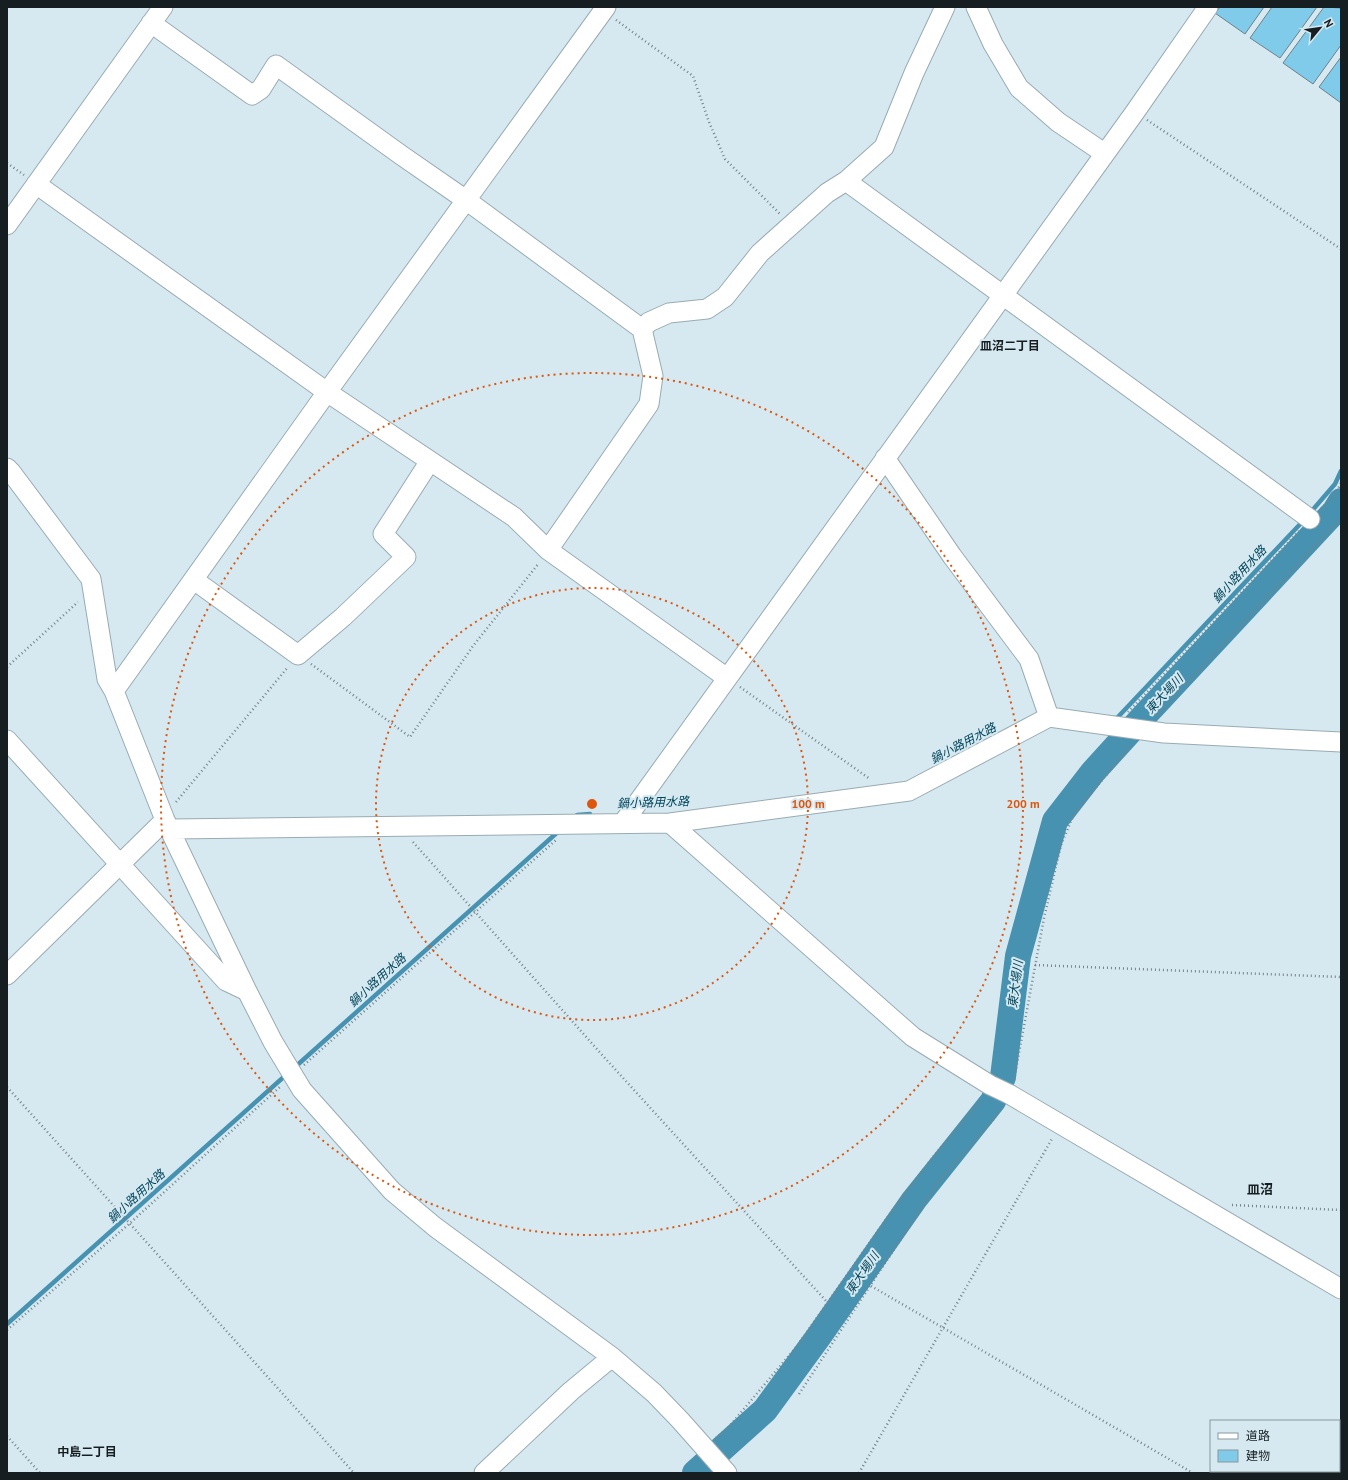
<svg xmlns="http://www.w3.org/2000/svg" width="1348" height="1480" font-family="'PT Sans','Noto Sans JP',sans-serif">
	<style>
		.lines { fill: none; stroke-linecap: round; stroke-linejoin: round }
		.stream { stroke: #4792b0; stroke-width: 4.5 }
		.river { stroke: #4792b0; stroke-width: 26 }
		.building { fill: #80cbea; stroke: #6f8088 }
		.minor-casing { stroke: #99abb3; stroke-width: 21 }
		.path { stroke: #768388; stroke-width: 2.5; stroke-dasharray: 1 3; stroke-linecap: butt }
		.minor { stroke: #fff; stroke-width: 19 }
		.ring { fill: none; stroke: #de560d; stroke-width: 2; stroke-dasharray: 2 4 }
		.labels { text-anchor: middle; dominant-baseline: central; stroke-width: 4; stroke-linejoin: round; paint-order: stroke }
		.neighbourhood-label { font-size: 12px; font-weight: bold; fill: #171e21; stroke: #d6e9f1 }
		.water-label { font-size: 12px; font-style: italic; fill: #00455a; stroke: #d6e9f1 }
		.quarter-label { font-size: 13px; font-weight: bold; fill: #171e21; stroke: #d6e9f1 }
		.centre { fill: #de560d; stroke: #d6e9f1; stroke-width: 2 }
		.ring-label { font-size: 12px; text-anchor: middle; font-weight: bold; fill: #de560d; stroke: #d6e9f1; stroke-width: 4; stroke-linejoin: round; paint-order: stroke }
	</style>
	<rect width="100%" height="100%" fill="#d6e9f1"/>
	<g class="lines">
		<path class="stream" d="M1310 513 1335 484 1341 471
			M1113 718H1117L1304 520
			M573 819 577 815 590 814
			M294 1068 560 830
			M7 1324 287 1074"/>
		<path class="river" d="M695 1473 765 1410 819 1336 914 1200 993 1101 1003 1077 1018 956 1055 821 1093 772 1143 717 1335 511 1341 501"/>
	</g>
	<path class="building" d="M1220 7H1264L1245 34 1215 13Z
		M1272 7H1317L1280 58 1250 38Z
		M1324 7 1341 8V45L1313 84 1283 63Z
		M1341 57V103L1319 87Z"/>
	<g class="lines">
		<g class="minor-casing">
			<path id="minor" d="M976 7 993 44 1019 88 1058 122 1104 153
				M151 23 252 95 261 89 276 65 401 155 466 200 642 329 653 376 649 404 548 550
				M846 181 1310 519
				M36 184 327 392 514 517 548 550 727 678
				M7 225 163 7
				M642 329 649 322 669 313 707 309 725 297 760 253 827 193 846 181 884 147 914 73 945 7
				M885 458 952 556 1029 659 1049 717
				M7 468 11 472 91 579 107 679 114 691 165 820 247 991 273 1042 302 1090 392 1191 435 1227 612 1357 654 1393 680 1420 727 1473
				M194 580 298 655 343 617 406 557 383 534 430 461
				M114 691 327 392 606 7
				M7 740 226 981 247 991
				M623 823 1135 112 1208 7
				M670 823 913 1037 990 1085 1009 1094 1341 1289
				M170 829 670 823 909 791 1049 717 1164 733 1341 742
				M7 975 165 820
				M484 1473 571 1391 612 1357"/>
		</g>
		<path class="path" d="M616 20 693 76 709 122 725 159 780 214
			M1147 120 1341 249
			M7 163 24 175
			M1321 509 1334 496 1341 483
			M311 664 410 737 473 646 539 563
			M7 667 78 602
			M740 687 870 779
			M1128 712 1299 531
			M1157 715 1341 518
			M176 802 288 667
			M413 842 604 1057 827 1302
			M1035 965 1341 977
			M304 1065 556 840
			M1014 1080 1044 918 1061 845 1074 814 1131 745
			M7 1087 354 1473
			M1232 1205 1341 1210
			M871 1286 1193 1473
			M7 1330 129 1224 281 1086
			M799 1394 939 1181 993 1120 1001 1107
			M7 1436 40 1473
			M716 1438 727 1429 797 1346 889 1215 933 1157 982 1099
			M859 1473 1053 1137"/>
		<use href="#minor" class="minor"/>
	</g>
	<g class="ring">
		<circle cx="592" cy="804" r="216"/>
		<circle cx="592" cy="804" r="431"/>
	</g>
	<g class="labels">
		<g class="neighbourhood-label">
			<text x="1010" y="345">皿沼二丁目</text>
			<text x="87" y="1451">中島二丁目</text>
		</g>
		<g class="water-label">
			<text transform="translate(1239 574) rotate(-47)">鍋小路用水路</text>
			<text transform="translate(1164 694) rotate(-47)">東大場川</text>
			<text transform="translate(963 743) rotate(-28)">鍋小路用水路</text>
			<text transform="translate(653 802) rotate(-2)">鍋小路用水路</text>
			<text transform="translate(377 980) rotate(-42)">鍋小路用水路</text>
			<text transform="translate(1015 984) rotate(-83)">東大場川</text>
			<text transform="translate(136 1196) rotate(-42)">鍋小路用水路</text>
			<text transform="translate(862 1273) rotate(-55)">東大場川</text>
		</g>
		<g class="quarter-label">
			<text x="1260" y="1189">皿沼</text>
		</g>
	</g>
	<circle cx="592" cy="804" r="6" class="centre"/>
	<g class="ring-label">
		<text x="808" y="808">100 m</text>
		<text x="1023" y="808">200 m</text>
	</g>
	<rect width="1348" height="1480" fill="none" stroke="#171e21" stroke-width="16"/>
	<rect x="1210" y="1420" width="130" height="52" fill="#d6e9f1" stroke="#8a989e"/>
	<rect x="1218" y="1433" width="20" height="6" fill="#ffffff" stroke="#8a989e"/>
	<text x="1246" y="1440" font-size="12" fill="#171e21">道路</text>
	<rect x="1218" y="1450" width="20" height="12" fill="#80cbea" stroke="#8a989e"/>
	<text x="1246" y="1460" font-size="12" fill="#171e21">建物</text>
	<g transform="translate(1320 28) rotate(61)" stroke="#d6e9f1" stroke-width="3" paint-order="stroke">
	<path d="M0-3L7 15L0 10L-7 15Z" fill="#171e21"/>
	<text y="-6" font-size="11" font-weight="bold" text-anchor="middle" fill="#171e21">N</text>
	</g>
</svg>
